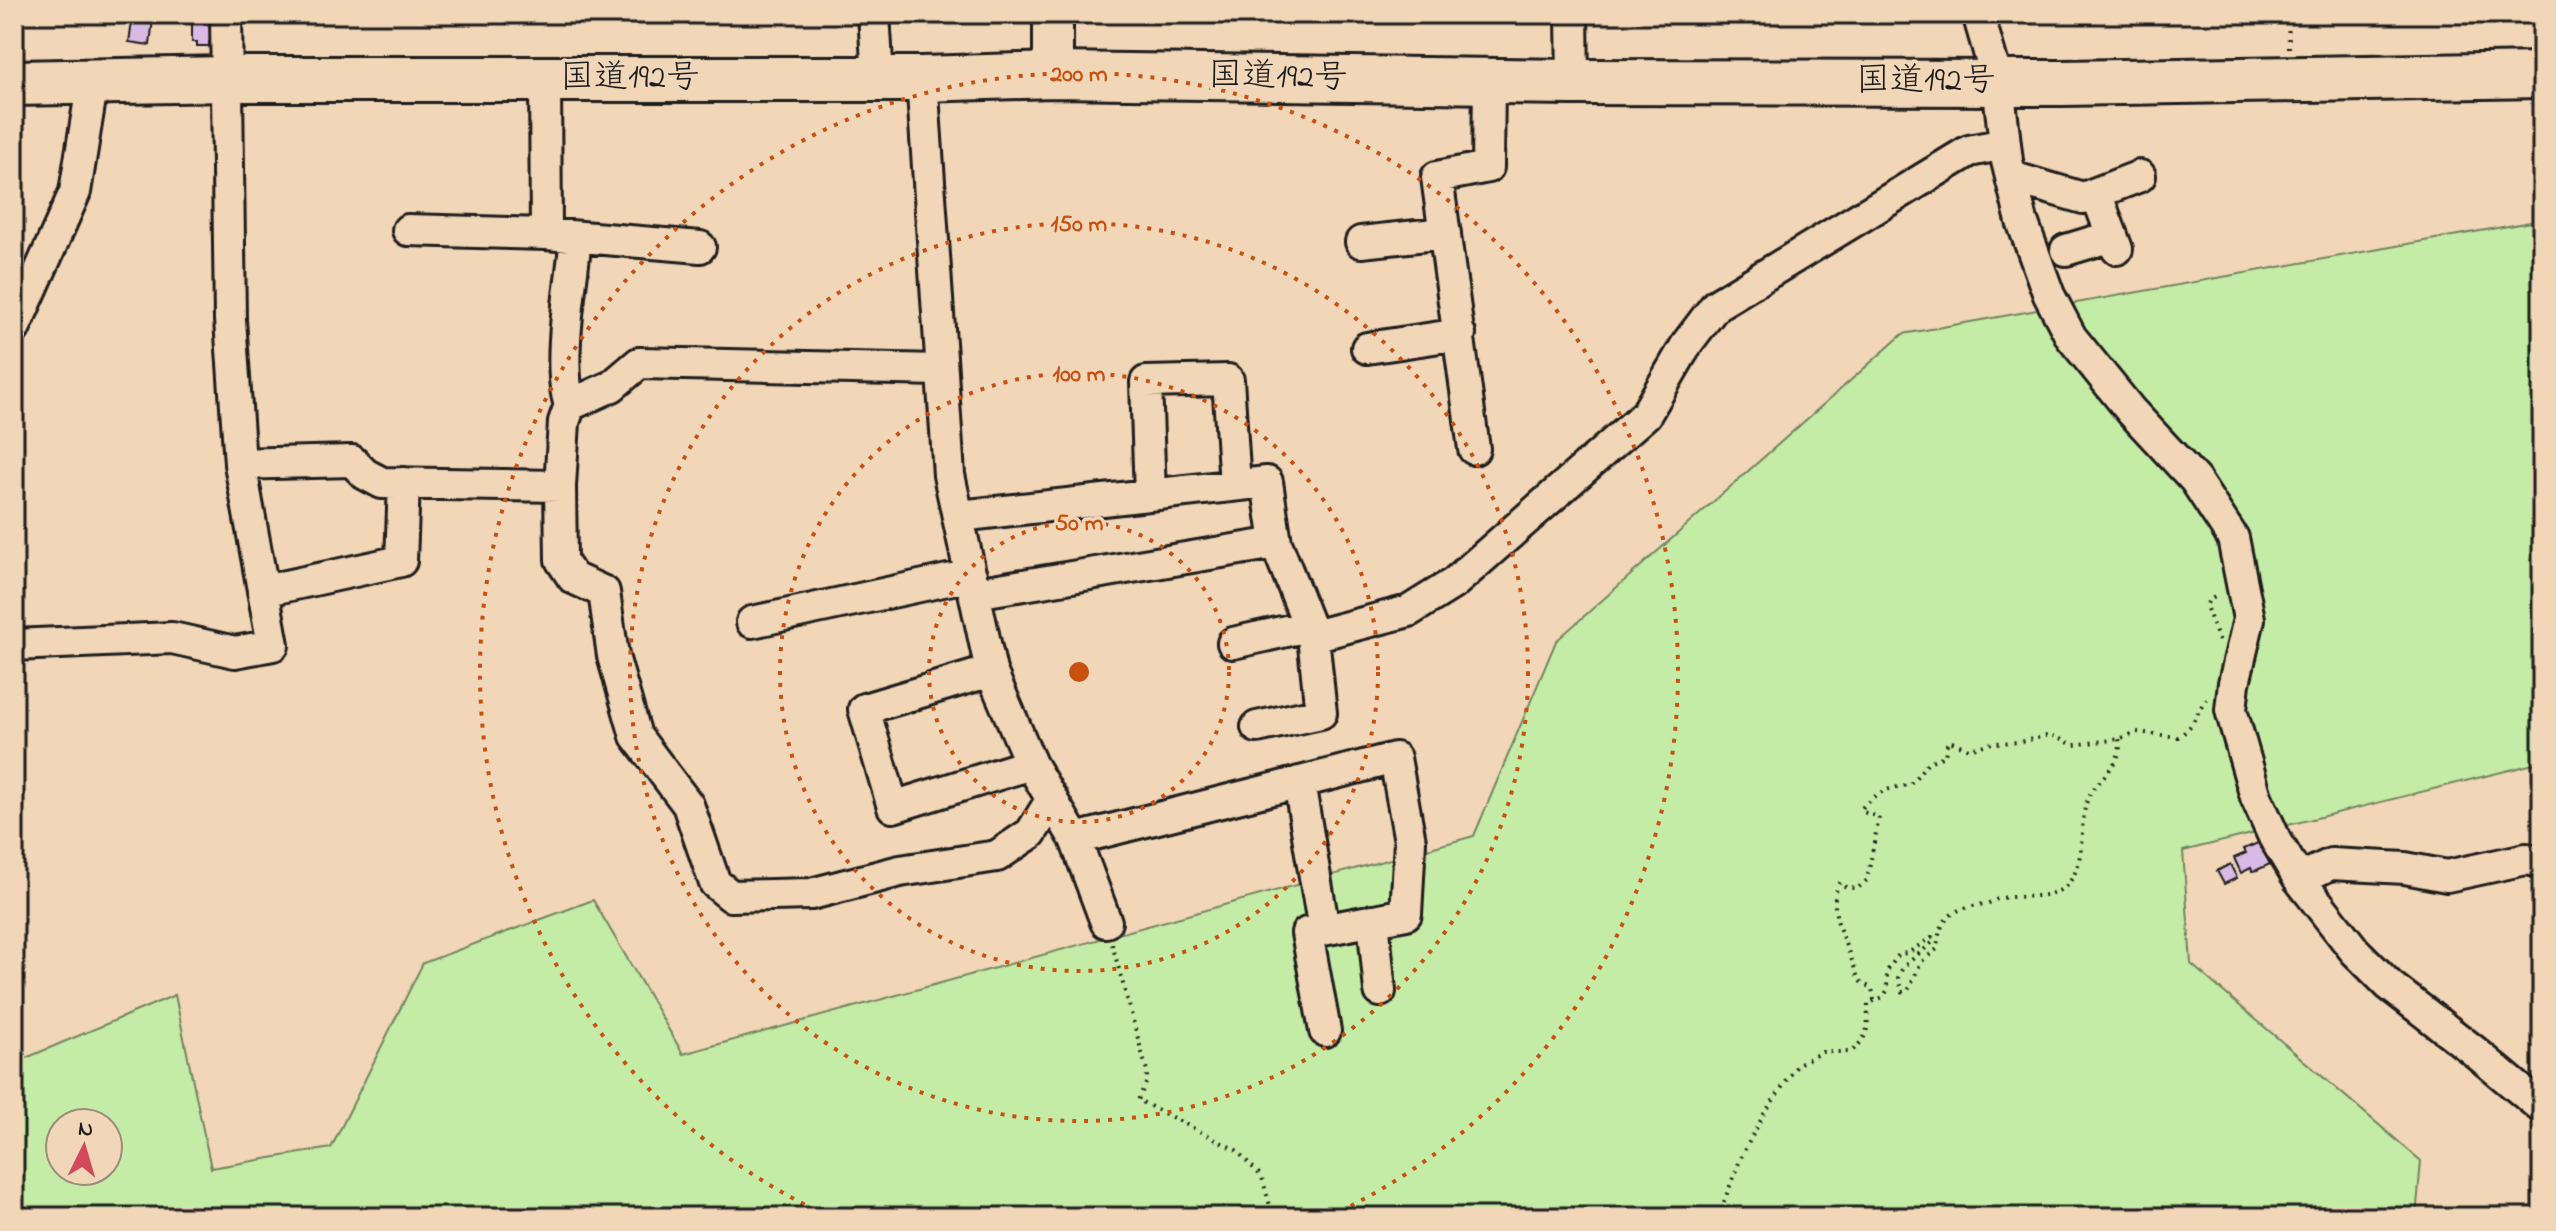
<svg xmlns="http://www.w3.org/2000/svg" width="2556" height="1231" font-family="'Indie Flower','Klee One',sans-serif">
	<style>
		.green { fill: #c5eca6; stroke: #708461; stroke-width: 2; fill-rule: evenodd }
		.building { fill: #dbb9e5; stroke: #1c1c1c; stroke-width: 2 }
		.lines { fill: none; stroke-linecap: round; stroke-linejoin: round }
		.minor-casing { stroke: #1c1c1c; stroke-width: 36 }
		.major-casing { stroke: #1c1c1c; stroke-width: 44 }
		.highway-casing { stroke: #1c1c1c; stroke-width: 50 }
		.path { stroke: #1c1c1c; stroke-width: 4; stroke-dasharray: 2 6; stroke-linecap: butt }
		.minor { stroke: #f2d6b8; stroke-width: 30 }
		.major { stroke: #f2d6b8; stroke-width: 38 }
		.highway { stroke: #f2d6b8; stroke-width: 44 }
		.ring { fill: none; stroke: #c9500e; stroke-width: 4; stroke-dasharray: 4 8 }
		.labels { text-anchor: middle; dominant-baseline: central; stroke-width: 7; stroke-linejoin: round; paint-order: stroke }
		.street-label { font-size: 34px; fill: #1c1c1c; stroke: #f2d6b8 }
		.centre { fill: #c9500e; stroke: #f2d6b8; stroke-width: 4 }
		.ring-label { font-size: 24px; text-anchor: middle; font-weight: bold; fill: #c9500e; stroke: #f2d6b8; stroke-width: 7; stroke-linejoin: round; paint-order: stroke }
	</style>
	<rect width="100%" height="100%" fill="#f2d6b8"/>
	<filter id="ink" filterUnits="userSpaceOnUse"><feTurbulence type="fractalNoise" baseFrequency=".0125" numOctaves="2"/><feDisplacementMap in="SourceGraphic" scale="16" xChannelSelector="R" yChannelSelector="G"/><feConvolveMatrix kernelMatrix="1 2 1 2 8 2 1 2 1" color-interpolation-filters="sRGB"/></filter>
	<g filter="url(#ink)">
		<path class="green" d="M2542 220V762L2183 851 2191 964 2421 1161 2416 1217H14V1063L175 995 211 1168 331 1148 423 963 593 900 683 1054 1474 836 1556 641 1903 334ZM60 1123H108V1171H60Z"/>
		<path class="building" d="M192 14H214L212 42H209V46H197V42H192Z
			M133 15 153 18 150 45 129 42Z
			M2260 842 2270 864 2257 870 2252 871 2251 868 2241 873 2234 858 2246 853 2244 849Z
			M2230 864 2237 878 2224 884 2217 871Z"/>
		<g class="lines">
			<g class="minor-casing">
				<path id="minor" d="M226 14 230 320 240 464 352 461 365 474 382 483 560 486 564 422 570 405 612 386 639 363 940 370
					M874 14 878 79
					M1572 14 1573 82
					M1978 14 1998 83 2007 161 2022 221 2049 295 2071 337 2131 411 2195 480 2233 538 2249 619 2234 683 2231 710 2256 797 2274 837 2299 879 2355 951 2389 985 2474 1051 2542 1108
					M545 79 546 234
					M922 79 949 475 991 671 1031 764 1075 839 1106 922
					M2011 177 2083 198 2140 176
					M2096 193 2117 249
					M408 230 546 234 700 247
					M1361 242 1445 233
					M2066 250 2112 236
					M14 329 75 192 93 80
					M1367 348 1460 334
					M570 405C556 366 572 281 576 237
					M1474 449 1437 177 1488 167 1489 81
					M560 486 561 560 573 578 604 592 613 656 636 736 688 805 715 883 731 896 811 894 900 871 997 856 1031 833 1052 799
					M1150 495 1146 382 1228 380 1235 485
					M959 516 1267 482 1276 543 1313 636 1321 713 1257 727
					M263 591 401 561 404 483
					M975 593 1276 543
					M752 622 971 575
					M1313 636 1409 611 1454 583 1646 414 1688 342 1716 305 1969 151 2005 144
					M1233 643 1309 626
					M14 645 172 638 235 652 273 645 240 464
					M991 671 864 709 893 807 1031 764
					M1299 782 1324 930
					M1075 839 1395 758 1410 841 1406 914 1307 933 1325 1031
					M2299 879 2331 864 2405 868 2447 876 2526 859 2542 862
					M1373 920 1380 991"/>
			</g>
			<g class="major-casing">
				<path id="major" d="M1053 14V75"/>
			</g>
			<g class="highway-casing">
				<path id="highway" d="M14 83 228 79H922L1053 75 1573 82 2062 83 2542 75"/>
			</g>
			<path class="path" d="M2288 14 2289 48
				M2219 641 2206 606 2209 600 2219 595
				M1112 944 1147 1071V1081L1138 1100 1236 1150 1262 1177 1273 1217
				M1874 1000 1872 988C1868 986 1864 985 1861 982 1857 977 1855 969 1853 963 1844 940 1826 906 1840 882L1847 888H1858L1867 880 1879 817 1863 812 1862 808C1875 792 1891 787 1910 785L1928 762 1945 756 1947 744 1950 741 1969 749 1992 743 2019 742 2051 735 2074 745 2119 739 2137 732 2178 737C2195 726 2195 715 2206 699
				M1723 1208 1733 1217
				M1718 1217 1742 1155 1764 1114 1798 1064 1822 1052H1851C1871 1034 1867 1028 1868 1004L1883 997 1887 991V971L1899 954 1908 953 1932 937 1933 942 1903 967 1898 978 1902 992 1908 991 1921 962 1937 949C1939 915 1955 908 1985 904 1991 903 1995 899 2001 898 2021 895 2052 900 2067 885 2089 860 2076 824 2089 796 2098 778 2125 763 2119 739"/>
			<use href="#minor" class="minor"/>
			<use href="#major" class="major"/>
			<use href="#highway" class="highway"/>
		</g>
	</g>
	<g class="ring">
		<circle cx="1079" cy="672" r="150"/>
		<circle cx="1079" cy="672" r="299"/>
		<circle cx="1079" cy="672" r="449"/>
		<path d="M826 1215A599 599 0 1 1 1332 1215"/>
	</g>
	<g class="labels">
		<g class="street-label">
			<text transform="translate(1278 78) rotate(1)">国道192号</text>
			<text x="630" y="79">国道192号</text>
			<text x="1926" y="82">国道192号</text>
		</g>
	</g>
	<circle cx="1079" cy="672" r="12" class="centre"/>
	<g class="ring-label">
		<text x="1079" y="81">200 m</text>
		<text x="1079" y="231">150 m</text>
		<text x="1079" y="381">100 m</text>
		<text x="1079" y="530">50 m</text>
	</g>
	<rect width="2556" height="1231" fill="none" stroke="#f2d6b8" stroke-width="48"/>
	<rect x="24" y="24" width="2508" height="1183" fill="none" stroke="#1c1c1c" stroke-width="3" filter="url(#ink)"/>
	<g transform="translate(84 1147) rotate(5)"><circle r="38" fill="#f2d6b8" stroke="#9c8c7a" stroke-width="2"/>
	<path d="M0-6L14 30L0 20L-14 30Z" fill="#d1495b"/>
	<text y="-12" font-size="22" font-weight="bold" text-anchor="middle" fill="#1c1c1c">N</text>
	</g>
</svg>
